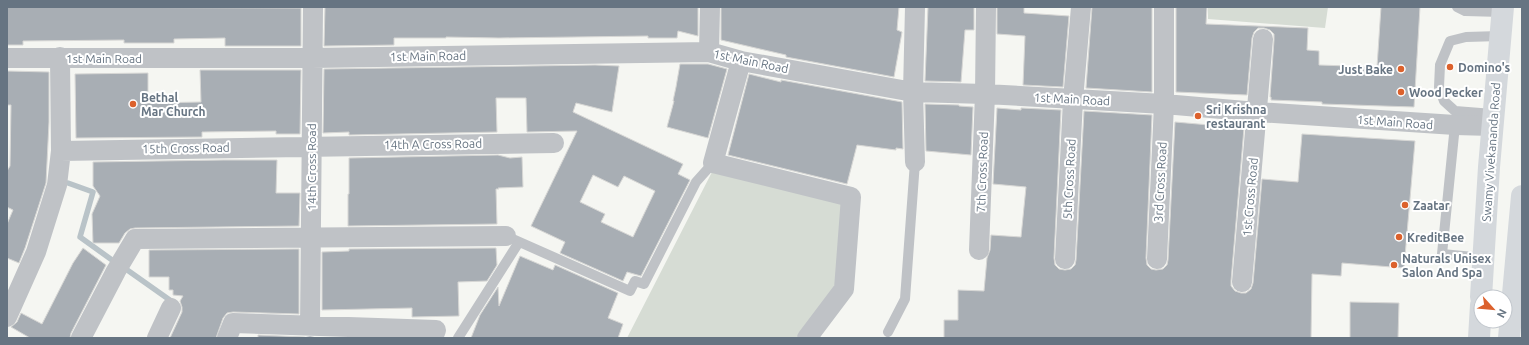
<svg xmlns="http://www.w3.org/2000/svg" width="1529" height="345" font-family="Ubuntu,sans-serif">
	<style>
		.green { fill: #d6dcd4 }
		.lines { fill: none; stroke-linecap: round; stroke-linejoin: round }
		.stream { stroke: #b9c3c8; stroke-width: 5.5 }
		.building { fill: #a8aeb4; stroke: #d7d7d5; fill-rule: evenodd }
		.service { stroke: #bfc2c6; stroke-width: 10 }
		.minor { stroke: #bfc2c6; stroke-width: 20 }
		.primary { stroke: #d4d8dc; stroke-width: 22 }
		.trunk { stroke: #d4d8dc; stroke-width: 22 }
		.poi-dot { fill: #dc612c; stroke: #fff; stroke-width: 1.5 }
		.labels { text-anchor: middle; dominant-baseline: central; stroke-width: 4; stroke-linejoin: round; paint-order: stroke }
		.street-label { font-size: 12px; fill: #667482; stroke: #fff }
		.poi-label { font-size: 12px; font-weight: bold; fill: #667482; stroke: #fff; text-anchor: start }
	</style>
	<rect width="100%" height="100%" fill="#f5f6f2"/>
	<path class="green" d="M1208 7H1328L1325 28 1208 19Z
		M712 172 846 203 839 287 796 338H627Z"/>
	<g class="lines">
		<path class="stream" d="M68 183 93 192 80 237 112 260
			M123 267 174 303"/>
	</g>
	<path class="building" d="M7 7 301 8V46H225V38L174 39V43H124V40L23 41V45H7Z
		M325 7H698V36L678 31 677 38H648V36L499 38 446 37V38H394V45L324 46Z
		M721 7H899L897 30 902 32 894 77 786 57V55L721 40Z
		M928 7H974V30H965L961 82 925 81Z
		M997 7H1024V13L1069 16 1063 87 1023 85 1025 36 997 34Z
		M1092 7H1152V92L1086 88Z
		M1176 7H1207L1206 24 1308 28 1307 50 1319 51V65L1377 67 1381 7H1420L1414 107 1322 104V102L1271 100V97H1270L1274 40V34L1270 30 1264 28H1258L1254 32 1252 38 1247 95 1176 92Z
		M680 64H708L727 69 708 138 667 127 674 101H673L676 87Z
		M595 65 619 66 612 112 576 103 573 112 683 164 678 174 690 180 641 276 627 272 623 281 560 253 565 242 531 226 577 131 527 132 526 98H496L497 132 349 135V132L323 133 324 69ZM593 175 618 187 624 176 655 191 633 237 601 222 605 214 580 202Z
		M200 70H301L300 134H276V131L202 132V137L76 138 75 74 148 73V103L201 102Z
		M7 71 49 72V122L46 183 25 248 19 263 7 258V224L13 210 7 207V171L10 166 11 105H7Z
		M749 74 781 82V80L902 102 903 149 896 148V150L857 145 847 184 728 155Z
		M925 104 959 105V106L973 107 971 155 926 151Z
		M997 108 1021 110V108L1061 110 1054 258 1055 265 1059 269 1065 270 1071 269 1075 265 1076 260 1084 111 1152 115 1146 258 1147 265 1151 269 1156 270 1163 269 1167 265 1168 260 1175 122 1244 128 1231 281V286L1235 291 1241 293H1246L1251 289 1253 283 1262 179 1298 182 1302 134 1415 141 1404 268 1342 263 1341 276 1312 274 1311 338H944V320H958V290L984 291 987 258 990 250 991 235 1021 237 1026 187 993 184Z
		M498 155 510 158 522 157 523 187 498 188 499 189H496L497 224 348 226V194H349V158Z
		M224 160H277L276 193H300L299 226 135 228 130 229 125 233 119 243H93L92 214 100 196 93 186V162Z
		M83 248 106 265 71 333 70 338H30L11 327 17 322 21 313 42 324 73 263Z
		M496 248 497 265 487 281 458 282 459 316 412 317V308L322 310V252L349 251V249Z
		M299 249V314L233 312 227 313 223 318 216 338H170L182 312V307L180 301 183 296 173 295V290H169V277H149V250Z
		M520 256 553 270 555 265 618 293 608 318 623 324 618 338H471L480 315 498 287 499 306Z
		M1350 302 1399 303 1398 338H1350Z
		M258 335 304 337 308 338H258Z"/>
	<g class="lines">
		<path class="service" d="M1457 7 1465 11 1502 12
			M1493 114 1455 111 1444 101 1439 87 1440 65 1450 41 1466 37 1500 36
			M1455 125 1442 254 1484 258
			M506 236 630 291 635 281 644 284 696 182 713 163
			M888 332 905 299 915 162
			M458 338 519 242"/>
		<path class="minor" d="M915 7 913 92 915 162
			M709 52 710 7
			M7 58H312L709 52 741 61 913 92 985 94 1164 104 1257 112 1455 125 1492 126
			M741 61 713 163 851 197 844 289 807 338
			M61 151 554 143
			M979 250 985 94 986 7
			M1065 259 1073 100 1081 7
			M1157 259 1164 104V7
			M1242 282 1263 39
			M7 317 36 252 57 185 61 151 60 57
			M310 327 313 7
			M81 338 116 271 135 239 506 236
			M157 338 171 308
			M227 338 233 323 436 330 433 338"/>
		<path class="primary" d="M1481 297 1489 167 1503 7
			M1479 338 1481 305"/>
		<path class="trunk" d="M1509 338 1522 196"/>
	</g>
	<g class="poi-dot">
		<circle cx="1450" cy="67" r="4"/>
		<circle cx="1401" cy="69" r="4"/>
		<circle cx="1401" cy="92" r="4"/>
		<circle cx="133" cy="104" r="4"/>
		<circle cx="1198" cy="116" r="4"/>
		<circle cx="1405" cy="205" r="4"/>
		<circle cx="1399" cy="237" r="4"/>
		<circle cx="1394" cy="265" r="4"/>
	</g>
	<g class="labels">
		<g class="street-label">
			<text transform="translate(428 56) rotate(-1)">1st Main Road</text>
			<text x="104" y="58">1st Main Road</text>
			<text transform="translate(751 61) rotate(12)">1st Main Road</text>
			<text transform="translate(1072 99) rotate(3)">1st Main Road</text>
			<text transform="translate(1395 122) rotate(4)">1st Main Road</text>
			<text transform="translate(433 144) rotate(-1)">14th A Cross Road</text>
			<text transform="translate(186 148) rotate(-1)">15th Cross Road</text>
			<text transform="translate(1491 152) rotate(-86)">Swamy Vivekananda Road</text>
			<text transform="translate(311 167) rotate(-90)">14th Cross Road</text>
			<text transform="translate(982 172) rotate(-88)">7th Cross Road</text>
			<text transform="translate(1069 179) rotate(-87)">5th Cross Road</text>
			<text transform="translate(1160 182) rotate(-87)">3rd Cross Road</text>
			<text transform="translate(1250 197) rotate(-85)">1st Cross Road</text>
		</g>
		<g class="poi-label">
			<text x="1458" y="67">Domino's</text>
			<text x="1393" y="69" text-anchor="end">Just Bake</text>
			<text x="1409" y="92">Wood Pecker</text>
			<text x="141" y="97">Bethal<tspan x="141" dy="14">Mar Church</tspan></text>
			<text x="1206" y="109">Sri Krishna<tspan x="1206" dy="14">restaurant</tspan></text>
			<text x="1413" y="205">Zaatar</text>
			<text x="1407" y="237">KreditBee</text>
			<text x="1402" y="258">Naturals Unisex<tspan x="1402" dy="14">Salon And Spa</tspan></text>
		</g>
	</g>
	<rect width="1529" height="345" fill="none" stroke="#667482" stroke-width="16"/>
	<g transform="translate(1493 309) rotate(117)"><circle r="19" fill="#ffffff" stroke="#c2c7cd"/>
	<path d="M0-3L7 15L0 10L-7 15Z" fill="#dc612c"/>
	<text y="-6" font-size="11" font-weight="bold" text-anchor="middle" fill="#667482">N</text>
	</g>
</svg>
